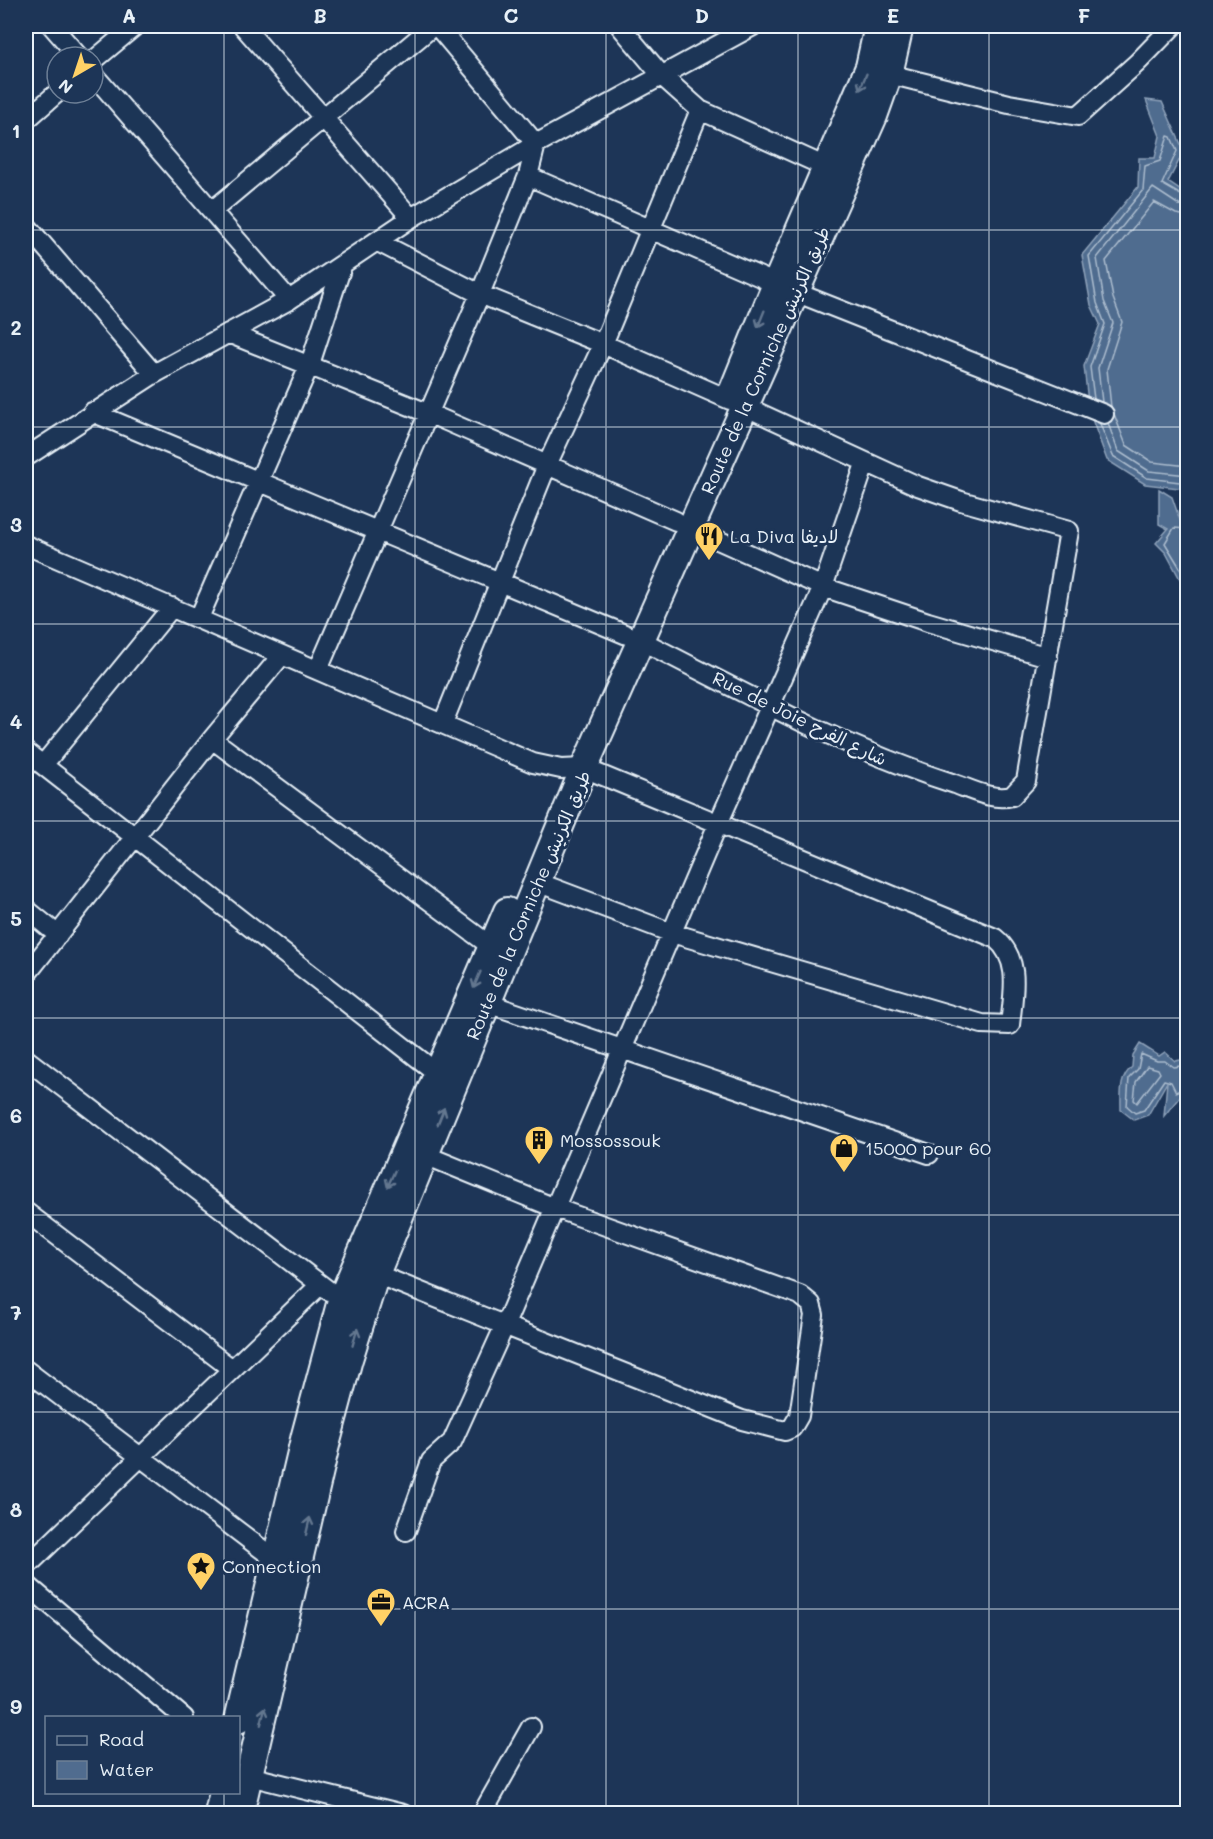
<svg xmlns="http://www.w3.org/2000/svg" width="1213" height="1839" font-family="Mali,'Playpen Sans Arabic',sans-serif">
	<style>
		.water { fill: #506c8f; stroke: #8da1b9; stroke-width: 1.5 }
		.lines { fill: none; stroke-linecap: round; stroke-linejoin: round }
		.shore { stroke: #abbcce; stroke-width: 1.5 }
		.street-casing { stroke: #e8f1f8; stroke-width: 22 }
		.secondary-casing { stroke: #e8f1f8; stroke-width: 30 }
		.street { stroke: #1d3557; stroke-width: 18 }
		.secondary { stroke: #1d3557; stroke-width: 26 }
		.oneway { stroke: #64778f }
		.grid { fill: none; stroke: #e8f1f8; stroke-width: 1.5; stroke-opacity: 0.55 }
		.labels { text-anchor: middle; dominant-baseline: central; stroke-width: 6; stroke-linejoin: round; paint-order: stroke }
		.street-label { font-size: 18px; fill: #e8f1f8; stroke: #1d3557 }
		.poi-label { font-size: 18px; fill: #e8f1f8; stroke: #1d3557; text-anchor: start }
		.neatline { fill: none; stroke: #e8f1f8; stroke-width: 2 }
		.grid-label { font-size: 20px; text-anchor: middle; font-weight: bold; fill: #e8f1f8 }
	</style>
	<rect width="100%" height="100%" fill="#1d3557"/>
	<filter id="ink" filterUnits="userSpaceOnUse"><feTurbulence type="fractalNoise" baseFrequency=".0167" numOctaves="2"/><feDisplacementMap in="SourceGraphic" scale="12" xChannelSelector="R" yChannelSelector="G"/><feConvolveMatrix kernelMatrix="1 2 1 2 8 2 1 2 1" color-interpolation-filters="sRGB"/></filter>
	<g filter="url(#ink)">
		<path class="water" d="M1146 100 1162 102 1184 151 1168 182 1187 195V489L1145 484 1107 460 1089 411 1084 366 1100 324 1091 305 1082 255 1138 187 1139 158H1155L1160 136Z
			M1159 489 1172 497 1181 523H1187V578L1180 579 1166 553 1156 543 1168 529 1159 524Z
			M1140 1044 1159 1056 1165 1052 1175 1061 1187 1059V1088L1164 1116 1167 1082 1148 1115 1134 1120 1121 1110C1121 1093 1119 1078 1132 1067L1133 1055Z"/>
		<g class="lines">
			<path class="shore" d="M1094 399 1090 367 1105 324 1097 303 1089 256 1143 190 1145 166 1160 161 1168 136 1171 137 1177 151 1162 184 1188 199
				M1102 402 1098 368 1113 323 1104 301 1097 258 1153 188 1179 205 1188 207
				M1111 407 1107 369 1122 322 1113 298 1106 261 1154 202 1176 214 1188 216
				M1114 414 1126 445 1152 462 1188 466
				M1108 423 1118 451 1149 471 1188 475
				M1100 424 1113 456 1147 478 1188 483
				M1188 529 1174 528 1165 543 1182 571 1188 572
				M1188 1065 1173 1067 1165 1061H1157L1141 1054 1138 1069 1129 1078 1127 1106 1135 1113 1144 1110 1164 1080 1171 1082 1176 1092 1188 1086
				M1147 1066 1158 1069 1160 1073 1137 1103 1134 1100 1136 1082Z"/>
			<g class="street-casing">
				<path id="street" d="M52 26 79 57
					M243 26 411 218
					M620 26 662 76 700 110 826 167
					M93 61 135 26
					M93 74 289 300
					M889 74 1009 104 1078 116 1137 63 1173 26
					M26 120 57 93
					M528 176 795 292 1104 414
					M212 211 433 26
					M26 225 154 374
					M378 242 480 294 603 344 730 400
					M228 333 430 414 676 521
					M92 412 627 635
					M26 457 154 374 289 300 411 218 536 144 753 26
					M691 528 823 587 928 622 1048 657
					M26 545 533 763 561 769 584 768 995 938C1022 960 1013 994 1010 1025L982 1024 672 933 537 882
					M199 618 310 364 342 266
					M642 641C745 693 845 749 955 784 972 790 993 801 1012 796L1026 781 1069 531 961 501 918 486 744 406
					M318 670 480 294 528 176 536 144 437 26
					M443 723 547 465 603 344 700 110
					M212 739 492 947
					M26 752 437 1073
					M43 765 172 607
					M26 909 58 935
					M26 975 212 739 282 655
					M487 1003 929 1154
					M26 1059 329 1291
					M26 1212 232 1369
					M376 1274 742 1420 785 1431 792 1428 799 1416 814 1315 811 1304 800 1295 555 1208 425 1155
					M26 1370 276 1560
					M406 1531 431 1461 452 1442 504 1327 718 824 823 587 865 464
					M26 1567 320 1285
					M26 1584 184 1718
					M249 1776 403 1814
					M482 1814 531 1727"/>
			</g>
			<g class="secondary-casing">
				<path id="secondary" d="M733 390 776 284 869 67 878 26
					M238 1720 305 1435 341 1300 507 911
					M218 1814 223 1792
					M240 1814 325 1449 349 1359 376 1274 584 768 874 116 889 74 900 26"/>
			</g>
			<use href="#street" class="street"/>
			<use href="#secondary" class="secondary"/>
		</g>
		<defs><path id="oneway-shaft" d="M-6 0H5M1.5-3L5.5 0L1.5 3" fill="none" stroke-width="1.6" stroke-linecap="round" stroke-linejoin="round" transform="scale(1.5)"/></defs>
		<g class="oneway">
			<use href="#oneway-shaft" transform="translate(863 82) rotate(113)"/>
			<use href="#oneway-shaft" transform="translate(761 319) rotate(112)"/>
			<use href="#oneway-shaft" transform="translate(477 980) rotate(113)"/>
			<use href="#oneway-shaft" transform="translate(441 1116) rotate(-68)"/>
			<use href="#oneway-shaft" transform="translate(391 1179) rotate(114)"/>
			<use href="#oneway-shaft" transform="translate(355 1337) rotate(-74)"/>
			<use href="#oneway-shaft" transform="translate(308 1526) rotate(-77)"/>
			<use href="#oneway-shaft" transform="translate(263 1716) rotate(-76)"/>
		</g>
	</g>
	<path class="grid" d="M224 26V1718M415 26V1814M606 26V1814M798 26V1814M989 26V1814M26 230H1188M26 427H1188M26 624H1188M26 821H1188M26 1018H1188M26 1215H1188M26 1412H1188M26 1609H1188M224 1792V1814"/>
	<defs>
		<g id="restaurant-pin" transform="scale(1.5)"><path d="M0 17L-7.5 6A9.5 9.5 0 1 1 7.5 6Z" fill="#ffd166" stroke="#1d3557"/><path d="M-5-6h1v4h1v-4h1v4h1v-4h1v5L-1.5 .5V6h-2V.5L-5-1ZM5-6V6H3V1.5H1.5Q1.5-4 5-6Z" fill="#111"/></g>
		<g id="building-pin" transform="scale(1.5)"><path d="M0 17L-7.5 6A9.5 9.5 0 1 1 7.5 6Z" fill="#ffd166" stroke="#1d3557"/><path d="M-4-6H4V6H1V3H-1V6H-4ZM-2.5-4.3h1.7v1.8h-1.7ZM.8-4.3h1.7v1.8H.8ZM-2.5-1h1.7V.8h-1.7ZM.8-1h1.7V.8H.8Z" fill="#111"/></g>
		<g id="shop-pin" transform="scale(1.5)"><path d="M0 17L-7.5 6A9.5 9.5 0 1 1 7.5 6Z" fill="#ffd166" stroke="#1d3557"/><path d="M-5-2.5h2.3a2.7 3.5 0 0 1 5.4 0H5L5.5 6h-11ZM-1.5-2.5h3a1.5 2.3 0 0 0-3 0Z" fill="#111"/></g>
		<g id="sight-pin" transform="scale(1.5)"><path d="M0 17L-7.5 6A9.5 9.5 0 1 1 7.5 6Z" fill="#ffd166" stroke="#1d3557"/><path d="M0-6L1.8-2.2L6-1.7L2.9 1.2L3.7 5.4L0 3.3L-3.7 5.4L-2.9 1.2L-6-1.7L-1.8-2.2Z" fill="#111"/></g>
		<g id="office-pin" transform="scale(1.5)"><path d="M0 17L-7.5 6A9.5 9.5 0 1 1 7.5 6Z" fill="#ffd166" stroke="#1d3557"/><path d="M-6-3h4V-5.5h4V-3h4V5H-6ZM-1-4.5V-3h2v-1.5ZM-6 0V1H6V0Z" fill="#111"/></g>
	</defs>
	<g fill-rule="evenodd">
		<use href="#restaurant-pin" x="709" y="536"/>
		<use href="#building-pin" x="539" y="1140"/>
		<use href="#shop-pin" x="844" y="1148"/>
		<use href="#sight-pin" x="201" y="1566"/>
		<use href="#office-pin" x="381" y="1602"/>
	</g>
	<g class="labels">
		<g class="street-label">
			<text transform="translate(765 360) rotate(-66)">Route de la Corniche طريق الكرنيش</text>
			<text transform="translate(800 718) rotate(26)">Rue de Joie شارع الفرح</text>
			<text transform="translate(528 905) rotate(-67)">Route de la Corniche طريق الكرنيش</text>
		</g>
		<g class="poi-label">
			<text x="730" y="536">La Diva لاديفا</text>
			<text x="560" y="1140">Mossossouk</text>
			<text x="865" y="1148">15000 pour 60</text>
			<text x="222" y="1566">Connection</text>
			<text x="402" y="1602">ACRA</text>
		</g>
	</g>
	<rect width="1213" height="1839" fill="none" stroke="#1d3557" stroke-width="66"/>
	<rect x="45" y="1716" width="195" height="78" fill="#1d3557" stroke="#6e8097" stroke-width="1.5"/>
	<rect x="57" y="1736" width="30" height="9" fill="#1d3557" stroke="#6e8097" stroke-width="1.5"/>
	<text x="99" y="1746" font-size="18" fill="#e8f1f8">Road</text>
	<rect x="57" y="1761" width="30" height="18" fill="#506c8f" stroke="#6e8097" stroke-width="1.5"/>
	<text x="99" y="1776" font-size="18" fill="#e8f1f8">Water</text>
	<g transform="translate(75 75) rotate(219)"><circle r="28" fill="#1d3557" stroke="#6e8097" stroke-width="1.5"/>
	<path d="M0-4.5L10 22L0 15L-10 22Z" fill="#ffd166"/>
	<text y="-9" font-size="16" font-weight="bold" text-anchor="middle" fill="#e8f1f8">N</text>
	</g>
	<rect x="33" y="33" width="1147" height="1773" class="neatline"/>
	<g class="grid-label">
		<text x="129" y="23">A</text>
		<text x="320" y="23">B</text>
		<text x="511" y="23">C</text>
		<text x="702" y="23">D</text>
		<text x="893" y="23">E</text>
		<text x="1084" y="23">F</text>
		<text x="16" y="138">1</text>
		<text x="16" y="335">2</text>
		<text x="16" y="532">3</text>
		<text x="16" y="729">4</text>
		<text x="16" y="926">5</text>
		<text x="16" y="1123">6</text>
		<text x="16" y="1320">7</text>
		<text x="16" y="1517">8</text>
		<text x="16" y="1714">9</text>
	</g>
</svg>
